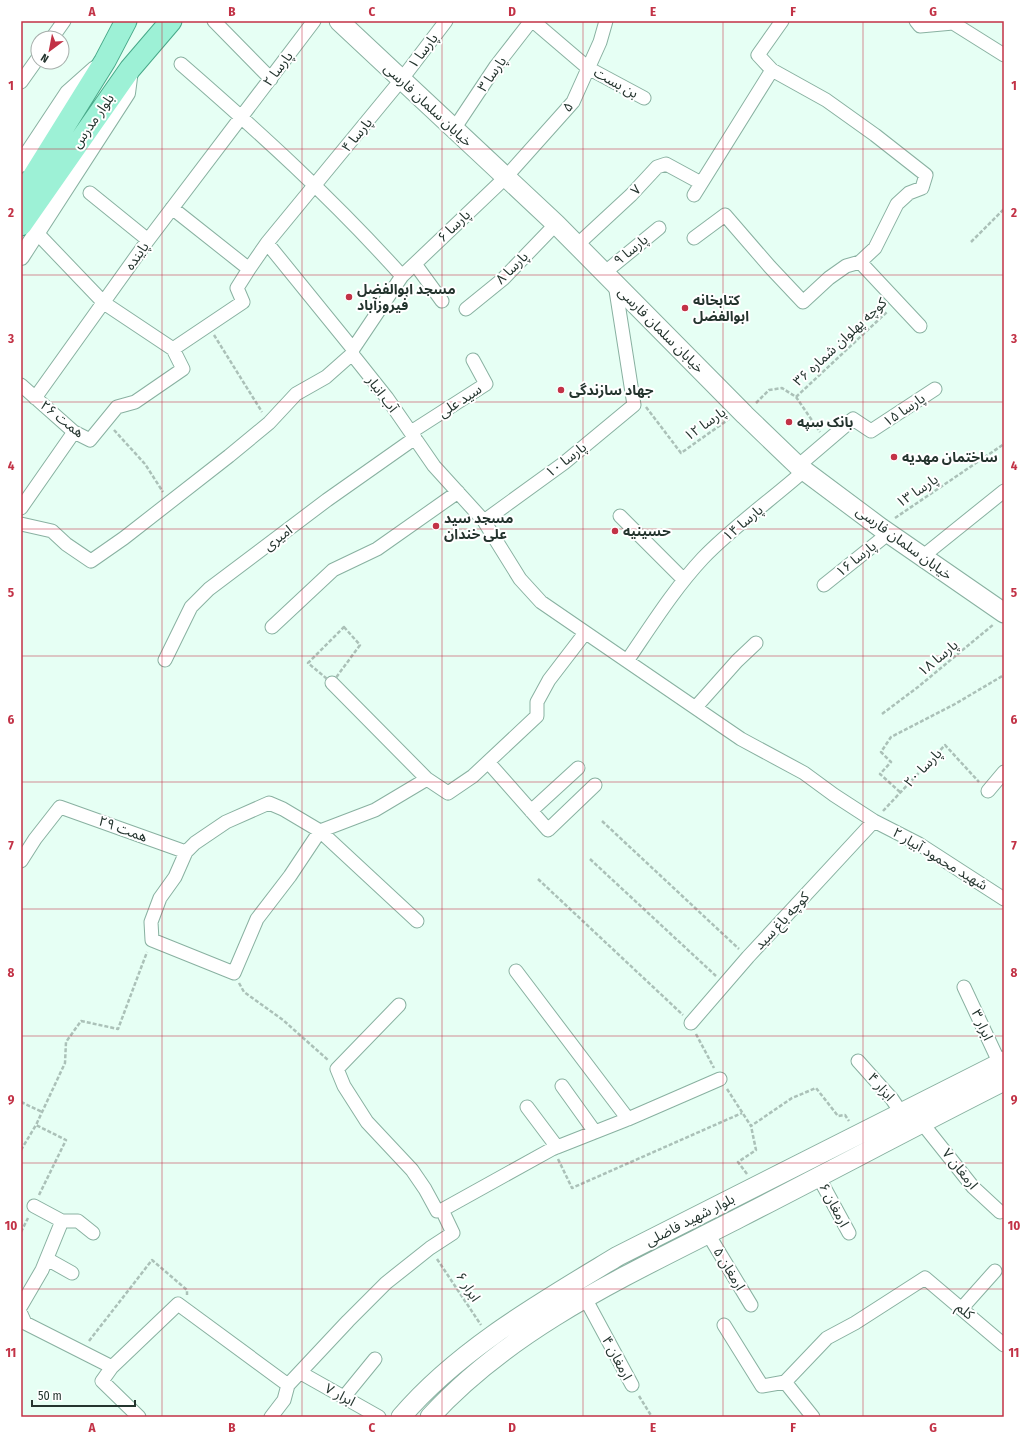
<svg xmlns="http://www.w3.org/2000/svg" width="1025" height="1438" font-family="'Fira Sans Condensed','Noto Sans Arabic',sans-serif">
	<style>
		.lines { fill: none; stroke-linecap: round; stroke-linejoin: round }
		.minor-casing { stroke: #89b1a1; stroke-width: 15 }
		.tertiary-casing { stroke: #89b1a1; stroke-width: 18 }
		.secondary-casing { stroke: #89b1a1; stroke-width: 21 }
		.primary-casing { stroke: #48a989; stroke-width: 23 }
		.path { stroke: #abc1b8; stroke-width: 2.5; stroke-dasharray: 4 2; stroke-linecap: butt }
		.minor { stroke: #fff; stroke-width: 13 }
		.tertiary { stroke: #fff; stroke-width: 16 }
		.secondary { stroke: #fff; stroke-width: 19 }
		.primary { stroke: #9df1d6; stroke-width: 21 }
		.grid { fill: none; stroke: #c23246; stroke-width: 1; stroke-opacity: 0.55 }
		.poi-dot { fill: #c23246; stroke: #fff; stroke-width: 1.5 }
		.labels { text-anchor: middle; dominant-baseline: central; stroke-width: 4; stroke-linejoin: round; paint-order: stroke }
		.street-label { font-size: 14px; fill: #24342e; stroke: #fff }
		.poi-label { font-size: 14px; font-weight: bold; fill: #24342e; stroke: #fff; text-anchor: start }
		.neatline { fill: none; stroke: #c23246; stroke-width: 1.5 }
		.grid-label { font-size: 13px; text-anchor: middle; font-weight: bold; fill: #c23246 }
	</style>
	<rect width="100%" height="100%" fill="#e6fff4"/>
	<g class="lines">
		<g class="minor-casing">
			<path id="minor" d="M214 21 271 79
				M533 21 588 68 644 98
				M916 21 920 26 953 23 1004 55
				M52 38 64 21
				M181 64C258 131 334 200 402 276
				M21 82 38 58
				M454 129 496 66 531 21
				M90 193 148 240
				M694 195 772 70 758 55 782 21
				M172 208 249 269 267 243
				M37 233 104 303 173 349 243 302 237 288 249 269
				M694 238 725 215 770 267 803 302 829 278 846 266 860 262 875 248 897 204 909 193 922 188 926 175 875 135 826 100 772 70
				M577 245 631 195 657 167 666 164 701 183
				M860 262 920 326
				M415 264 442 301
				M604 273 659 228
				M466 309 503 279 556 224
				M353 349 352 354 387 398 434 466 484 521 564 463 634 405 615 284
				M353 349 267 243 401 80 446 21
				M353 349 402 276 506 177 573 102 600 42 606 21
				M21 385 74 432 90 440 117 407 135 402 183 369 173 349
				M35 398 148 240 314 21
				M411 432 486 384 473 360
				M798 466 853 419 871 431 935 389
				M21 508 74 432
				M620 516 684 580
				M484 521 520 579 541 602 627 661C651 626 674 589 703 558 734 526 771 500 805 470
				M21 524 52 531 66 544 91 561 124 538 229 456 269 423 296 394 326 377 352 354
				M922 557 1004 491
				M824 585 889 533
				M272 627 333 570 377 549 458 492
				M165 660 191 607 209 589 327 500 415 438
				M627 661 741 739 804 773 834 795 874 821 919 844 1004 899
				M332 683 427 779
				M696 707 737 661 756 643
				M488 762 548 830 595 785
				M988 791 1004 772
				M531 811 578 768
				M21 861 35 839 60 807 186 852
				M417 921 320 831 290 876 257 919 234 973 152 940 151 922 160 898 175 877 186 852 195 843 226 822 269 803 283 809 320 831 375 810 427 779 448 793 473 776 537 716V702L549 680 585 633
				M516 971 628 1119
				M964 987 1000 1064
				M399 1005 337 1069 344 1086 367 1122 412 1170 425 1189 437 1211 442 1210
				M691 1023 748 957 874 821
				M858 1061 892 1099 902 1114
				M562 1086 595 1132
				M527 1107 557 1147
				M922 1123 973 1187 1000 1212
				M818 1176 849 1233
				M62 1221H78L93 1233
				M708 1234 751 1305
				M47 1259 72 1273
				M585 1298 632 1385
				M21 1306 42 1270 62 1221 34 1206
				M962 1308 995 1271
				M21 1314 25 1323 112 1367 178 1304 288 1385
				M724 1325 762 1386 785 1382 827 1338 855 1323 925 1278 1004 1345
				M112 1367 102 1381 139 1417
				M301 1373 379 1417
				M785 1382 813 1417
				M344 1397 375 1359
				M271 1417 284 1400 288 1385 348 1321 386 1283 430 1248 453 1233 442 1210 552 1149 628 1119 720 1079"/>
		</g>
		<g class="tertiary-casing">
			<path id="tertiary" d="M21 164 68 93 95 69
				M21 257 127 93 130 70"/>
		</g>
		<g class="secondary-casing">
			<path id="secondary" d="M339 21 556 224 745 415 798 466 881 528 1004 613
				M401 1417C459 1349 542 1302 618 1256L1004 1061
				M430 1417C514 1325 630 1274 739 1218 827 1173 915 1126 1004 1081"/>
		</g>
		<g class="primary-casing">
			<path id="primary" d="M21 196 105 61 126 21
				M21 225 130 69 171 21"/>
		</g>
		<path class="path" d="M971 242 1004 209
			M214 335 262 412
			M796 397 888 311
			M756 403 769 390 782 388 796 397 820 432
			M646 407 681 453 729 419
			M114 430 145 464 163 492
			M895 518 1004 444
			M344 627 360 645 332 683 308 663Z
			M882 714 918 687 994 624
			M900 792 880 774 891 762 881 752 891 737 955 704 1004 675
			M883 811 945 745 979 782
			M602 821 739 949
			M590 859 716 976
			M538 879 683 1015
			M239 983 244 992 283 1020 328 1060
			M696 1034 714 1068
			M727 1089 751 1126 792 1098 816 1088 838 1116 845 1115 849 1121
			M21 1102 42 1112
			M21 1150 36 1125
			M558 1159 572 1188 742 1113
			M747 1174 738 1162 756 1150 751 1126
			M39 1195 66 1140 36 1125 65 1063 66 1042 81 1021 118 1029 147 952
			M21 1232 28 1218
			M437 1259 481 1325
			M89 1341 152 1260 187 1290V1295
			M639 1396 652 1417"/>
		<use href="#minor" class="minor"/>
		<use href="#tertiary" class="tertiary"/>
		<use href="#secondary" class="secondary"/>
		<use href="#primary" class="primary"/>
	</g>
	<path class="grid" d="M162 21V1417M302 21V1417M442 21V1417M583 21V1417M723 21V1417M863 21V1417M21 149H1004M21 275H1004M21 402H1004M21 529H1004M21 656H1004M21 782H1004M21 909H1004M21 1036H1004M21 1163H1004M21 1289H1004"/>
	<g class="poi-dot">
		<circle cx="349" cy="297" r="4"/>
		<circle cx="685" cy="308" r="4"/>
		<circle cx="561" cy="390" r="4"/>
		<circle cx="789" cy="422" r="4"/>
		<circle cx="894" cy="457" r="4"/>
		<circle cx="436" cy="526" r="4"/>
		<circle cx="615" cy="531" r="4"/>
	</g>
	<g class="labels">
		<g class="street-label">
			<text transform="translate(423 51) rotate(-53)">پارسا ۱</text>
			<text transform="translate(278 69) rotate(-53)">پارسا ۲</text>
			<text transform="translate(492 74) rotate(-55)">پارسا ۳</text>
			<text transform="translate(616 83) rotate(29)">بن بست</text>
			<text transform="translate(428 105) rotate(43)">خیابان سلمان فارسی</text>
			<text transform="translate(568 107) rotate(-52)">۵</text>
			<text transform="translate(93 121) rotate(-55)">بلوار مدرس</text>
			<text transform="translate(357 135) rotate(-51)">پارسا ۴</text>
			<text transform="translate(636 190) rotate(-47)">۷</text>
			<text transform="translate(454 226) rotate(-44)">پارسا ۶</text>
			<text transform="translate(631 250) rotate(-39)">پارسا ۹</text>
			<text transform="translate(137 256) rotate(-55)">پاینده</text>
			<text transform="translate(512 268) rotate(-45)">پارسا ۸</text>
			<text transform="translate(661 330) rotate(45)">خیابان سلمان فارسی</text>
			<text transform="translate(840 342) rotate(-43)">کوچه پهلوان شماره ۳۶</text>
			<text transform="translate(382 394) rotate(53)">آب انبار</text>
			<text transform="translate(460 401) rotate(-33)">سید علی</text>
			<text transform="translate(904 410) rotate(-34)">پارسا ۱۵</text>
			<text transform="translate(62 419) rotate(38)">همت ۲۶</text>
			<text transform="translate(705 424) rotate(-35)">پارسا ۱۲</text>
			<text transform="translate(566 460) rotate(-38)">پارسا ۱۰</text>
			<text transform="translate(917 491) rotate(-34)">پارسا ۱۳</text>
			<text transform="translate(743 523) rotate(-40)">پارسا ۱۴</text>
			<text transform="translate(278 538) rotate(-37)">امیری</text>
			<text transform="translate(904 543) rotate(36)">خیابان سلمان فارسی</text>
			<text transform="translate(856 559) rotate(-39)">پارسا ۱۶</text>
			<text transform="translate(938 658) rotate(-40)">پارسا ۱۸</text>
			<text transform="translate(923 768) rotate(-46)">پارسا ۲۰</text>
			<text transform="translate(123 829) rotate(20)">همت ۲۹</text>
			<text transform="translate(940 859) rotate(31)">شهید محمود آبیار ۲</text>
			<text transform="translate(782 921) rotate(-47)">کوچه باغ سید</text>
			<text transform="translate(982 1025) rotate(65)">ابرار ۳</text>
			<text transform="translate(881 1087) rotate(49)">ابزار ۴</text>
			<text transform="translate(960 1169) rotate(51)">ارمغان ۷</text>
			<text transform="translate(834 1205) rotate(62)">ارمغان ۶</text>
			<text transform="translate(690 1220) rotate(-27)">بلوار شهید فاضلی</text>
			<text transform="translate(729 1269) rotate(59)">ارمغان ۵</text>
			<text transform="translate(468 1287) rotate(57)">ابرار ۶</text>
			<text transform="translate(965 1311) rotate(40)">کلم</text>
			<text transform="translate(617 1358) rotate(62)">ارمغان ۴</text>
			<text transform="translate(340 1395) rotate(29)">ابرار ۷</text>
		</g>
		<g class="poi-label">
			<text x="357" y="289">مسجد ابوالفضل<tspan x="357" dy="16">فیروزآباد</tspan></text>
			<text x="693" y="300">کتابخانه<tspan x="693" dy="16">ابوالفضل</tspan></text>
			<text x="569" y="390">جهاد سازندگی</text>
			<text x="797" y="422">بانک سپه</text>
			<text x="902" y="457">ساختمان مهدیه</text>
			<text x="444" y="518">مسجد سید<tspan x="444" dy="16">علی خندان</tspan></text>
			<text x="623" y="531">حسینیه</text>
		</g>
	</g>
	<rect width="1025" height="1438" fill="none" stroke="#ffffff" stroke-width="44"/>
	<g transform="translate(50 50) rotate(212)"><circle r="19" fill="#ffffff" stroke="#a7aeab"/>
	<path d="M0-3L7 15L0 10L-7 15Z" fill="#c23246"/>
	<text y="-6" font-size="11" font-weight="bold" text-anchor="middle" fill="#24342e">N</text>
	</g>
	<path d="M32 1400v6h103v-6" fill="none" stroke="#24342e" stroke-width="2"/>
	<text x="38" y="1400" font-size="12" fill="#24342e" stroke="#ffffff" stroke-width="3" paint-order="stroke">50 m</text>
	<rect x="22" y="22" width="981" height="1394" class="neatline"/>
	<g class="grid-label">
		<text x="92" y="16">A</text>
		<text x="232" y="16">B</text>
		<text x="372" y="16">C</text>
		<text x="512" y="16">D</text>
		<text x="653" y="16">E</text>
		<text x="793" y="16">F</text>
		<text x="933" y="16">G</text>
		<text x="11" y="90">1</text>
		<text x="1014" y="90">1</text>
		<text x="11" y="217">2</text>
		<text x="1014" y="217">2</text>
		<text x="11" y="343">3</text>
		<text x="1014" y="343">3</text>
		<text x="11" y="470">4</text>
		<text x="1014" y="470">4</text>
		<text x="11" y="597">5</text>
		<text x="1014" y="597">5</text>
		<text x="11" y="724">6</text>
		<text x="1014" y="724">6</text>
		<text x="11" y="850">7</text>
		<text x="1014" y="850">7</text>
		<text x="11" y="977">8</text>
		<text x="1014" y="977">8</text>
		<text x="11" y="1104">9</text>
		<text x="1014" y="1104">9</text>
		<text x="11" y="1230">10</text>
		<text x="1014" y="1230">10</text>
		<text x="11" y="1357">11</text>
		<text x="1014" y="1357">11</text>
		<text x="92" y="1432">A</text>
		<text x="232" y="1432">B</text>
		<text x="372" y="1432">C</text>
		<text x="512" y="1432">D</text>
		<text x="653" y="1432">E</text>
		<text x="793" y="1432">F</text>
		<text x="933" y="1432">G</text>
	</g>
</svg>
